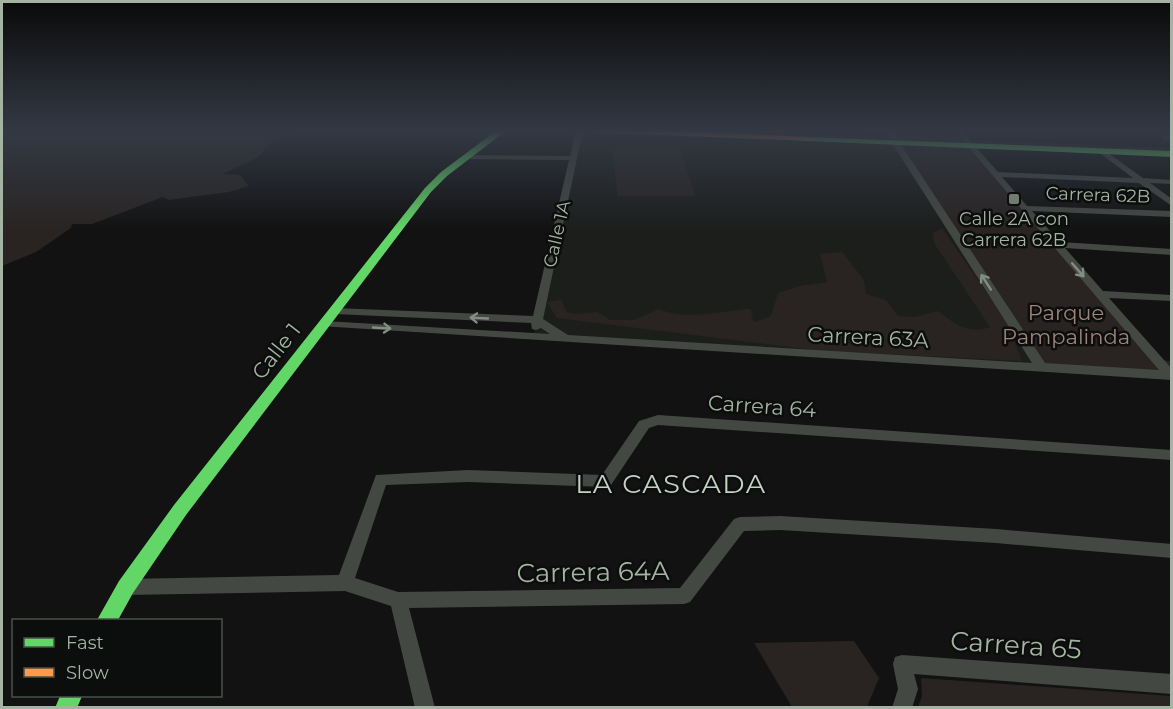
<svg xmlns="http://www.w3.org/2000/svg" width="1173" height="709" font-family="Montserrat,sans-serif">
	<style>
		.built { fill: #1c1e1c }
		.green { fill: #292422 }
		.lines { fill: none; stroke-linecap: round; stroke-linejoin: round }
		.street { fill: #444843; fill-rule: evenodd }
		.fast { fill: #63d668; fill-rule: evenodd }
		.slow { fill: #ff974d; fill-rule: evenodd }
		.wall { fill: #393c39 }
		.oneway { stroke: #828e81 }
		.poi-dot { fill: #717b70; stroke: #0c0e0d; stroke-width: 2 }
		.labels { text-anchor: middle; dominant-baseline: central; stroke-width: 5; stroke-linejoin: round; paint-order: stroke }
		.far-street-label { font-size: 18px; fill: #a4b3a2; stroke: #0c0e0d }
		.far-poi-label { font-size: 18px; fill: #a4b3a2; stroke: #0c0e0d }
		.park-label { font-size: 21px; fill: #9f8379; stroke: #0c0e0d }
		.street-label { font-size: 21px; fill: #a4b3a2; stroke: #0c0e0d }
		.near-street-label { font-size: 26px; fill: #a4b3a2; stroke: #0c0e0d }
		.near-neighbourhood-label { font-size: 27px; letter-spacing: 1.5px; fill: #c4d0c3; stroke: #0c0e0d }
	</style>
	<rect width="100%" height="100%" fill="#121212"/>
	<path class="built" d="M580 130 896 143 1041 367 533 337Z"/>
	<path class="green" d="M2 130H301L273 139C261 161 244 163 223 174L240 175 249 186 229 192 169 200 163 197 92 224H72L71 228 36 252 2 266Z
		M589 130H719L893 137 890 130H957L966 140 1171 148V154L972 146 1157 360 1171 361V377L1041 367 896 143Z
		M680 148 695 196H618L612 149Z
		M942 228 1008 324 1022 361 822 351 557 318 547 302 561 300 567 312 575 314 597 312 610 320H634L659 309C687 321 720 311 750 309L753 313 751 318 755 322 771 316 778 293 800 286 827 282 820 254 842 252 864 280 866 294 886 300 898 316 914 317 938 311C954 324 970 335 990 327L934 243 933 233Z
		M854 641 879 678 867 707H792L754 643Z
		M921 678 1171 696V707H918L922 696Z"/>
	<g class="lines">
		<path class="street" d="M576 130H583L543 319 568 335 1032 363 892 143 896 141 900 143 1045 363 1159 370 954 130H961L998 172 1133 178 1101 154 1100 152 1104 150 1143 178 1172 180V184L1150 183 1172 199V206L1139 183 1002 177 1027 206 1172 211V217L1032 211 1060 242 1172 249V255L1065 248 1103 291 1172 295V301L1109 298 1172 369V380L320 326 318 324 324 321 550 334 541 328 536 330 532 329 531 323 335 314 329 311 335 308 533 316 569 160 468 159 464 157 468 155 570 156Z
			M731 130H737V131L734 133Z
			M887 130H894L897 139H891Z
			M658 415 1172 450V460L658 425 649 428 611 485 606 487 468 482 386 485 355 578 398 592 680 588 734 519 740 517 780 516 996 529 1172 544V558L996 543 780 530 744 531 690 602 684 604 409 608 435 708H415L391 606 345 591 126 595 120 593 117 587 120 581 126 579 339 575 376 475 468 470 602 475 639 421Z
			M902 655 1172 674V694L914 674 918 689 912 708H892L898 689 893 664 895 657Z"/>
		<path class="fast" d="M497 130H507L447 176 431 192 186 515 133 593 118 620H97L119 581 174 505 425 188 441 172Z
			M806 137 1172 151V157L809 141H806Z
			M60 696H82L77 708H55Z"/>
		<path class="slow" d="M585 130H658L809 137 813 139 809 141 589 132Z"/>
	</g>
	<path class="wall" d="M1165 130H1172V142L1162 140V135Z"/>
	<defs><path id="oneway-shaft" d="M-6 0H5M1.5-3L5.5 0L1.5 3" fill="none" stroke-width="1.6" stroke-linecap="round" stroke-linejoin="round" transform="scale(1.5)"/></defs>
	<g class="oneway">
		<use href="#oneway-shaft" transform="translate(1078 270) rotate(49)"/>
		<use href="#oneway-shaft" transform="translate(986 282) rotate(-123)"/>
		<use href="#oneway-shaft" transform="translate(479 318) rotate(-177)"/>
		<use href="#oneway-shaft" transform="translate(382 328) rotate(3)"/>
	</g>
	<linearGradient id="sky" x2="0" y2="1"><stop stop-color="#0a0a0a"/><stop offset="0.57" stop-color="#333944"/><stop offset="1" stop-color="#333944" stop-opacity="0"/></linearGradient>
	<rect width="1173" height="230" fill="url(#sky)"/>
	<rect class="poi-dot" x="1008" y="193" width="12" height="12" rx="3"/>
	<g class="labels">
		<g class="far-street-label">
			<text transform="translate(1098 195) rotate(2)">Carrera 62B</text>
			<text transform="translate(557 234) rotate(-77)">Calle 1A</text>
		</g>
		<g class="far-poi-label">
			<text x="1014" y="219">Calle 2A con<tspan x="1014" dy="21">Carrera 62B</tspan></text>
		</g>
		<g class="park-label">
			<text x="1066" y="312">Parque<tspan x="1066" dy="24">Pampalinda</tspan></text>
		</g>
		<g class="street-label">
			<text transform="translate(868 337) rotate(3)">Carrera 63A</text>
			<text transform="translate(276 351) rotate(-52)">Calle 1</text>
			<text transform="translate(762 406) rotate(4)">Carrera 64</text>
		</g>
		<g class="near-street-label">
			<text transform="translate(593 572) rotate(-1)">Carrera 64A</text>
			<text transform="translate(1016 645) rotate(4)">Carrera 65</text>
		</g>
		<g class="near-neighbourhood-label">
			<text x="671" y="483">LA CASCADA</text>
		</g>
	</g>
	<rect width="1173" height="709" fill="none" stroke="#a4b3a2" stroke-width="6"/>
	<rect x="12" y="619" width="210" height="78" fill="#0c0e0d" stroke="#495049" stroke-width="1.5"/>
	<rect x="24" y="638" width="30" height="9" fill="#63d668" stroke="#495049" stroke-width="1.5"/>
	<text x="66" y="649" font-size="18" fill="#a4b3a2">Fast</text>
	<rect x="24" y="668" width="30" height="9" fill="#ff974d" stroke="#495049" stroke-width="1.5"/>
	<text x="66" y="679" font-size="18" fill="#a4b3a2">Slow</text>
</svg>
